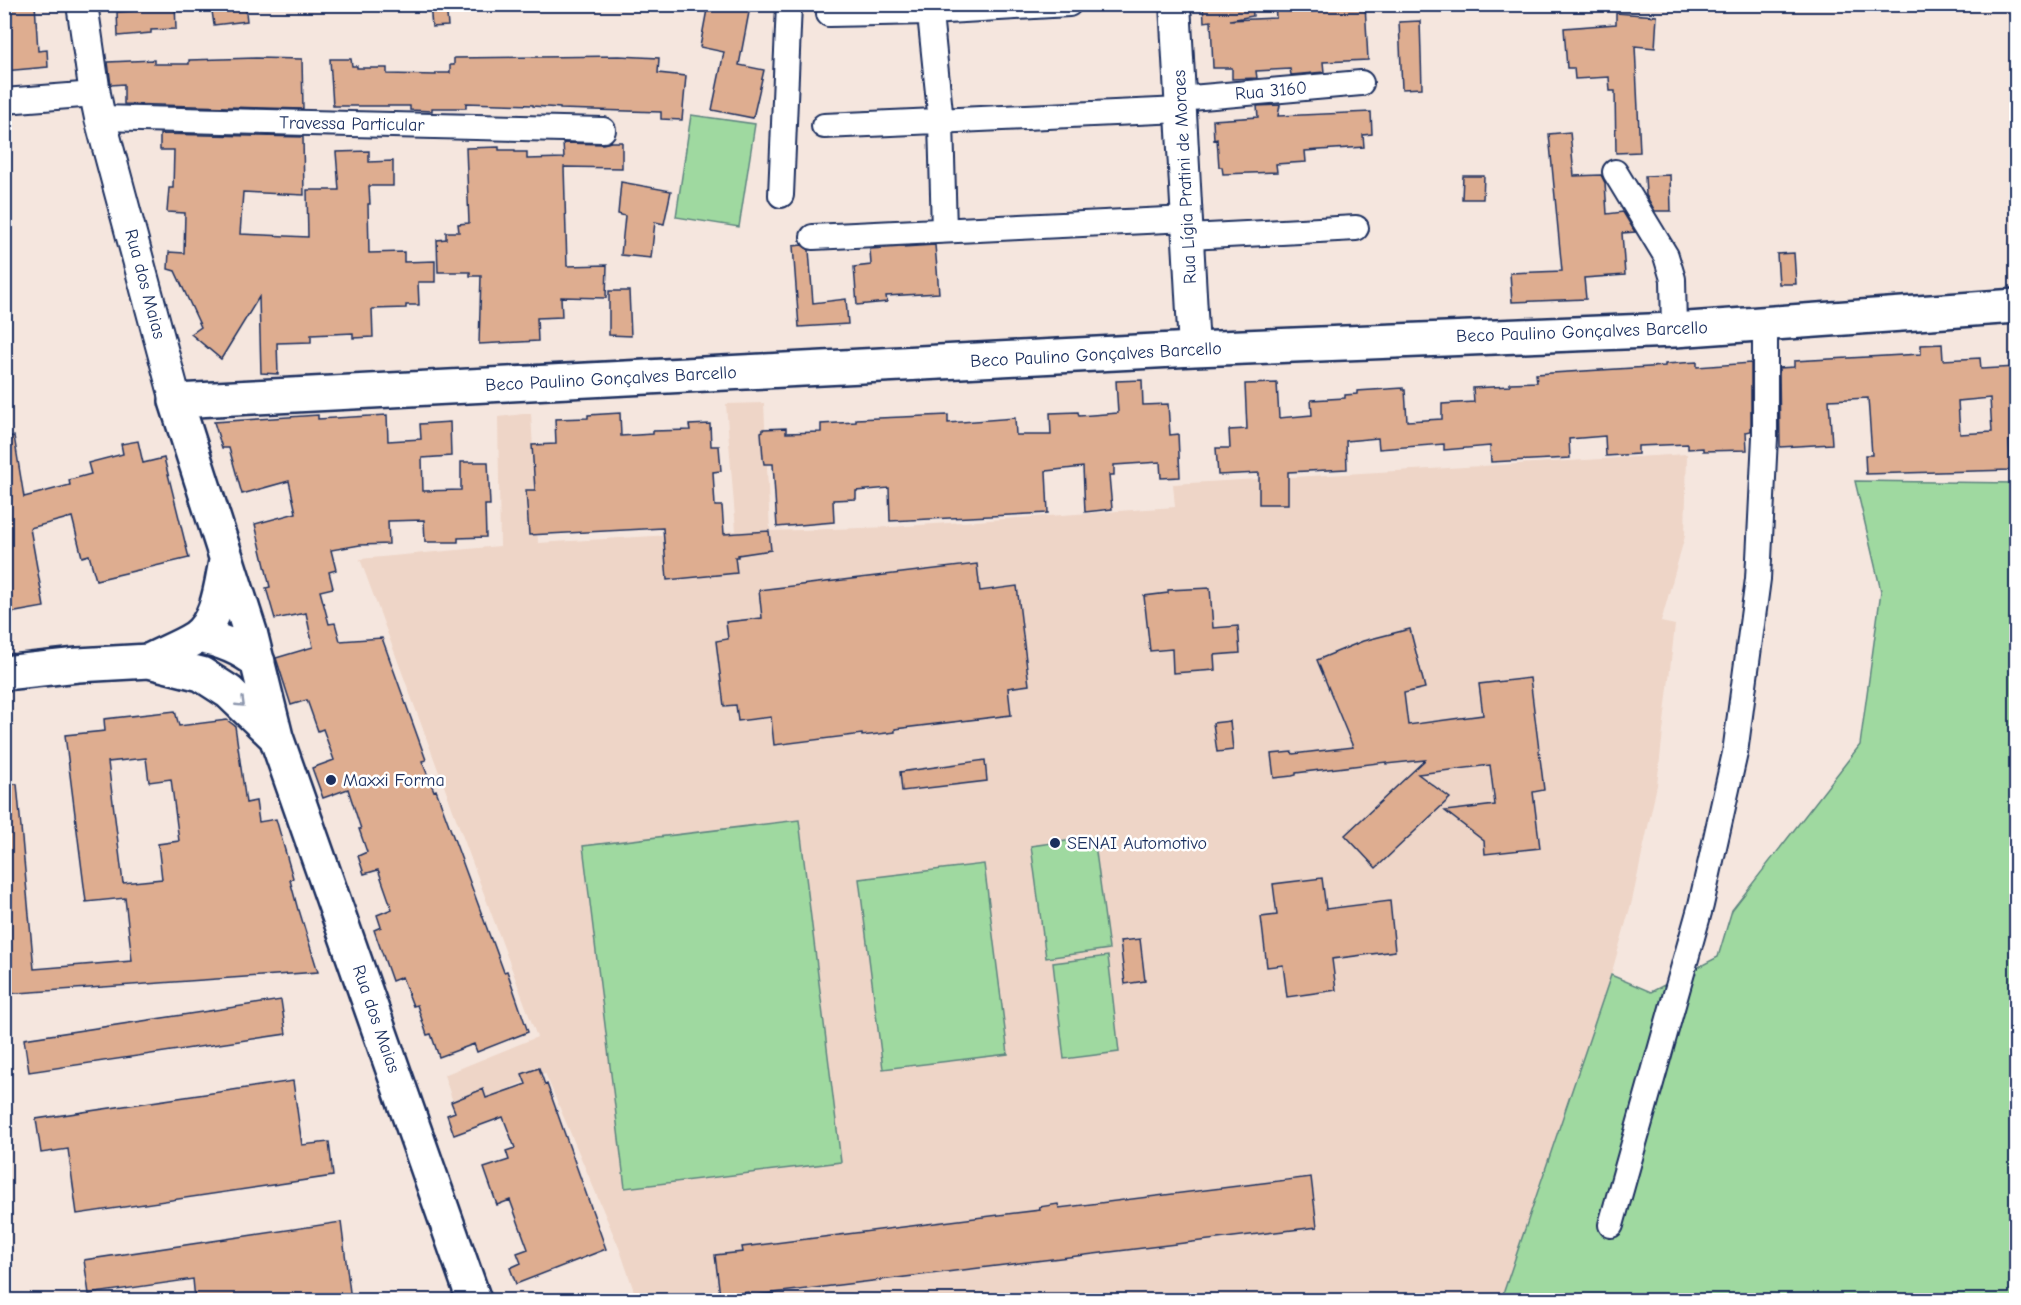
<svg xmlns="http://www.w3.org/2000/svg" width="2021" height="1305" font-family="'Comic Neue',sans-serif">
	<style>
		.built { fill: #eed5c7 }
		.green { fill: #9fd9a0; stroke: #5d847f; stroke-width: 1.5 }
		.building { fill: #dead90; stroke: #1b2f5e; stroke-width: 1.5; fill-rule: evenodd }
		.lines { fill: none; stroke-linecap: round; stroke-linejoin: round }
		.minor-casing { stroke: #1b2f5e; stroke-width: 28 }
		.tertiary-casing { stroke: #1b2f5e; stroke-width: 34 }
		.secondary-casing { stroke: #1b2f5e; stroke-width: 38 }
		.minor { stroke: #fff; stroke-width: 24 }
		.tertiary { stroke: #fff; stroke-width: 30 }
		.secondary { stroke: #fff; stroke-width: 33 }
		.oneway { stroke: #8d97ae }
		.poi-dot { fill: #1b2f5e; stroke: #fff; stroke-width: 2 }
		.labels { text-anchor: middle; dominant-baseline: central; stroke-width: 5; stroke-linejoin: round; paint-order: stroke }
		.street-label { font-size: 18px; fill: #1b2f5e; stroke: #fff }
		.poi-label { font-size: 18px; fill: #1b2f5e; stroke: #fff; text-anchor: start }
	</style>
	<rect width="100%" height="100%" fill="#f5e6de"/>
	<filter id="ink" filterUnits="userSpaceOnUse"><feTurbulence type="fractalNoise" baseFrequency=".0167" numOctaves="2"/><feDisplacementMap in="SourceGraphic" scale="12" xChannelSelector="R" yChannelSelector="G"/><feConvolveMatrix kernelMatrix="1 2 1 2 8 2 1 2 1" color-interpolation-filters="sRGB"/></filter>
	<g filter="url(#ink)">
		<path class="built" d="M764 403 770 531 892 527 1175 507 1173 484 1687 454 1685 536 1661 622 1675 625 1657 785 1632 901 1611 975 1501 1300H637L620 1250 545 1073 456 1111 444 1075 537 1037 360 559 500 546 498 417 531 413 538 543 736 531 726 404Z"/>
		<path class="green" d="M691 115 755 124 739 227 676 217Z
			M1855 481 2016 483V1300H1501L1611 975 1651 992 1718 957 1732 910 1860 745 1881 591Z
			M799 820 841 1162 625 1188 583 846Z
			M1094 837 1109 949 1046 958 1031 846Z
			M984 864 1008 1054 883 1069 859 879Z
			M1108 956 1119 1052 1064 1059 1053 963Z"/>
		<path class="building" d="M4 4H35L38 51 47 50 48 67 4 71Z
			M132 4H175L176 29 151 30V33L118 36 117 12 132 11Z
			M211 4H245L247 21 214 25Z
			M430 4H446L448 26 432 27Z
			M708 4H738L750 7 739 65 764 70 753 118 712 110 724 52 700 47Z
			M1203 4H1252L1253 16 1230 20 1276 18 1275 4H1365L1368 60 1323 62 1324 72 1291 75 1290 69 1256 71 1257 78 1232 79V68H1213L1211 21 1204 22Z
			M1616 13 1657 16 1655 48 1635 46 1640 152 1616 153 1615 91H1610L1609 77 1575 79 1574 68H1567L1564 28 1616 24Z
			M1420 21 1422 88 1402 89 1399 22Z
			M619 56 659 58 658 73 686 76 682 120 661 119V112L560 109V108L533 106V105L466 103V108H432V111L410 110V106H333L330 59H351L352 66H357V68H387V74L436 75V73H450V65H454V58Z
			M256 58 302 59 303 109 124 104V84L111 85 108 62 154 60V64H189V60Z
			M1280 105 1278 116 1371 112 1372 134 1363 135 1364 147 1305 151 1306 162 1276 164 1277 172 1223 174 1222 167H1219L1217 139 1214 140 1213 120 1258 117 1257 106Z
			M1570 132 1574 176 1601 175 1605 183 1607 214 1623 212 1635 232 1622 233 1625 275 1584 278 1586 299 1512 302 1510 273 1562 271 1549 134Z
			M160 134 303 137 304 195 243 192 240 234 308 237 307 190H339L336 152 369 151V162L393 161V186H369L370 204H368L369 253 404 252V262L435 261V282H418L419 305H406V308L372 309 373 337 353 338V333L311 335V342L277 343 278 374 261 373 259 297 221 359 191 334 201 327 175 271 168 269 169 252 184 253 185 213 167 212 169 188H173L174 150H160Z
			M611 142H622V168L564 167 567 266 607 265 606 298 561 297 562 317 537 318 538 341 479 344 481 276H470V272H438L437 240 446 239V232H459L458 224 469 223 466 148 499 147V150H515V152H527V159L564 158 563 143 603 144Z
			M1670 175 1671 211H1655L1646 195 1645 176Z
			M1463 176H1484L1483 199H1462Z
			M621 182 671 191 664 224 655 222 651 258 621 255 625 216 618 214Z
			M802 245 809 250 813 303 846 299 848 324 799 327 793 246Z
			M935 245 939 293 886 296 887 302 857 305 854 267 871 265 870 249Z
			M1794 253 1796 284H1779L1777 254Z
			M609 291H629L631 336 609 335Z
			M1942 344 1943 360 1980 358 1981 369 2016 367V440L2009 441 2011 470 1866 474 1865 455H1872L1868 398 1829 400 1832 444 1780 447 1779 368 1794 367V361L1921 354V345ZM1990 398 1992 432 1960 434 1958 401Z
			M1697 362V367L1751 363V431L1746 432 1747 450 1703 451V448L1688 449V444L1638 446V454L1606 456 1605 436 1569 439 1570 458 1491 462 1490 446 1444 450V444L1379 449 1378 438 1346 441 1347 469 1288 472V504H1259V473L1218 475 1216 448H1230L1229 430 1247 429 1245 384 1277 383 1279 418 1312 415 1311 400 1345 398V395L1357 394V391L1403 388V390H1405L1407 421 1442 419V404L1474 402 1473 388 1510 386V383L1537 382 1536 374 1665 366V364Z
			M1142 380 1143 405 1168 404 1170 435 1178 434 1180 477 1161 478 1160 462 1114 465V475H1109L1112 509 1085 512 1083 467 1046 471 1048 513 890 521 889 488 856 491V499L833 500 834 522 777 527 773 464H764L763 458 761 432 763 431V429L786 428V433L821 432V424L856 422V419L948 415V423L1015 418 1016 435H1051L1050 413 1078 412 1079 416 1118 413 1116 381Z
			M620 413 621 436 653 434V431L690 430 689 425 710 424 711 446H719L721 471 713 472 715 506H722L724 534 769 531 771 550 738 555V557H735L737 573 667 580 663 528 529 535 526 490H535L532 445 556 444 555 419 588 418V415Z
			M318 415V419L387 415 388 441 421 439 420 424 450 422 451 456 422 458 423 491 461 490V462H488L490 505H485L486 537 458 538V542H425L424 520 388 521 389 544 360 545 331 550 336 570 329 572 333 588 320 591 329 624 335 623 340 641 382 638 426 760 422 761 434 791 436 790 492 942H493L504 972 507 971 528 1032 477 1052 474 1044 439 1057 431 1034 427 1035 417 1005 413 1006 402 977 392 981 374 930 381 927 377 915 392 909 379 872 378 870 364 874 358 856 367 852 359 829H361L348 789 323 798 312 768 334 760 323 729 318 731 307 700 291 705 276 658 313 647 306 613 275 619 266 588 270 587 255 524 296 513 289 481 242 494 229 448H222L214 422Z
			M14 436 24 497 70 485 69 480 91 474 88 463 123 454 121 444 138 441 143 463 164 458 189 558 96 580 89 555 82 557 72 517 30 528 44 607 4 614V437Z
			M977 564 980 591 1017 586 1029 685 1008 688 1011 715 895 729V732L862 736V734L774 745 771 717 738 721 736 705 724 706 716 641 728 639 726 622 762 618 759 590Z
			M1210 588 1213 628 1238 626 1240 653 1214 655 1215 670 1173 673 1172 649 1150 651 1144 596 1168 593V590Z
			M1410 629 1425 688 1404 693 1408 725 1483 715 1479 684 1530 678 1544 790 1533 792 1540 848 1485 854 1484 841 1445 811 1495 805 1490 765 1418 774 1450 798 1376 868 1345 835 1425 760 1386 764V762L1296 773V775L1292 776 1274 778 1271 754 1292 752 1293 754 1353 747 1317 660 1363 641Z
			M175 711 179 726 227 720 235 726 246 803 256 801 259 822 276 819 293 878 290 880 298 910H299L318 972 4 994V784H17L34 969 132 961 125 898 86 902 65 735 105 731 104 719ZM146 758 149 782 171 779 179 841 158 844 162 879 123 883 108 762Z
			M1230 721 1233 750 1217 752 1213 723Z
			M985 760 987 781 902 791 900 772Z
			M1322 878 1326 909 1390 901 1395 951 1332 959 1336 990 1287 997 1283 965 1267 967 1261 917 1277 915 1273 884Z
			M1140 939 1145 981 1125 984 1120 941Z
			M281 1000 286 1034 29 1072 24 1039Z
			M539 1068 545 1085 547 1084 563 1129 606 1249 516 1284 510 1268 521 1263 517 1253 528 1249 510 1200 497 1205 484 1168 509 1160 506 1151 515 1148 503 1117 454 1135 447 1115 455 1112 451 1102 483 1089 486 1098 526 1084 522 1074Z
			M293 1081 302 1145 329 1142 333 1176 77 1214 68 1149 41 1153 36 1119Z
			M1311 1177 1317 1227 748 1296V1292L720 1296 715 1255 743 1252 742 1247 1040 1210 1039 1207 1058 1204 1059 1208Z
			M341 1222 351 1300H195L193 1279 89 1294 84 1260Z"/>
		<g class="lines">
			<g class="minor-casing">
				<path id="minor" d="M929 4 941 122 944 230
					M829 14 929 12 1069 4
					M1180 99 1361 83
					M4 101 95 94
					M100 118 603 130
					M824 126 1181 110
					M1615 172 1666 256 1673 279 1674 330
					M781 195 789 4
					M813 237 1188 219
					M1189 237 1356 228
					M1611 1225 1701 905 1735 753 1758 579 1765 437V324"/>
			</g>
			<g class="tertiary-casing">
				<path id="tertiary" d="M82 4 95 94 100 118 176 401
					M1175 4 1194 349"/>
			</g>
			<g class="secondary-casing">
				<path id="secondary" d="M198 636C220 640 241 648 258 662
					M149 661C164 653 181 647 195 638 218 622 221 586 226 561
					M4 673 78 665 149 661 201 674 229 692 276 737
					M474 1300 276 737 250 632 176 401 1194 349 1674 330 2016 306"/>
			</g>
			<use href="#minor" class="minor"/>
			<use href="#tertiary" class="tertiary"/>
			<use href="#secondary" class="secondary"/>
		</g>
		<defs><path id="oneway-chevron" d="M-2-3.5L2.5 0L-2 3.5" fill="none" stroke-width="1.6" stroke-linecap="round" stroke-linejoin="round" transform="scale(1.5)"/></defs>
		<use class="oneway" href="#oneway-chevron" transform="translate(241 703) rotate(44)"/>
	</g>
	<g class="poi-dot">
		<circle cx="331" cy="780" r="6"/>
		<circle cx="1055" cy="843" r="6"/>
	</g>
	<g class="labels">
		<g class="street-label">
			<text transform="translate(1271 91) rotate(-5)">Rua 3160</text>
			<text transform="translate(352 124) rotate(1)">Travessa Particular</text>
			<text transform="translate(1185 177) rotate(-93)">Rua Lígia Pratini de Moraes</text>
			<text transform="translate(145 284) rotate(75)">Rua dos Maias</text>
			<text transform="translate(1582 332) rotate(-2)">Beco Paulino Gonçalves Barcello</text>
			<text transform="translate(1096 355) rotate(-3)">Beco Paulino Gonçalves Barcello</text>
			<text transform="translate(611 379) rotate(-3)">Beco Paulino Gonçalves Barcello</text>
			<text transform="translate(376 1019) rotate(71)">Rua dos Maias</text>
		</g>
		<g class="poi-label">
			<text x="343" y="780">Maxxi Forma</text>
			<text x="1067" y="843">SENAI Automotivo</text>
		</g>
	</g>
	<rect width="2021" height="1305" fill="none" stroke="#fff" stroke-width="24"/>
	<rect x="12" y="12" width="1997" height="1281" fill="none" stroke="#1b2f5e" stroke-width="2" filter="url(#ink)"/>
</svg>
